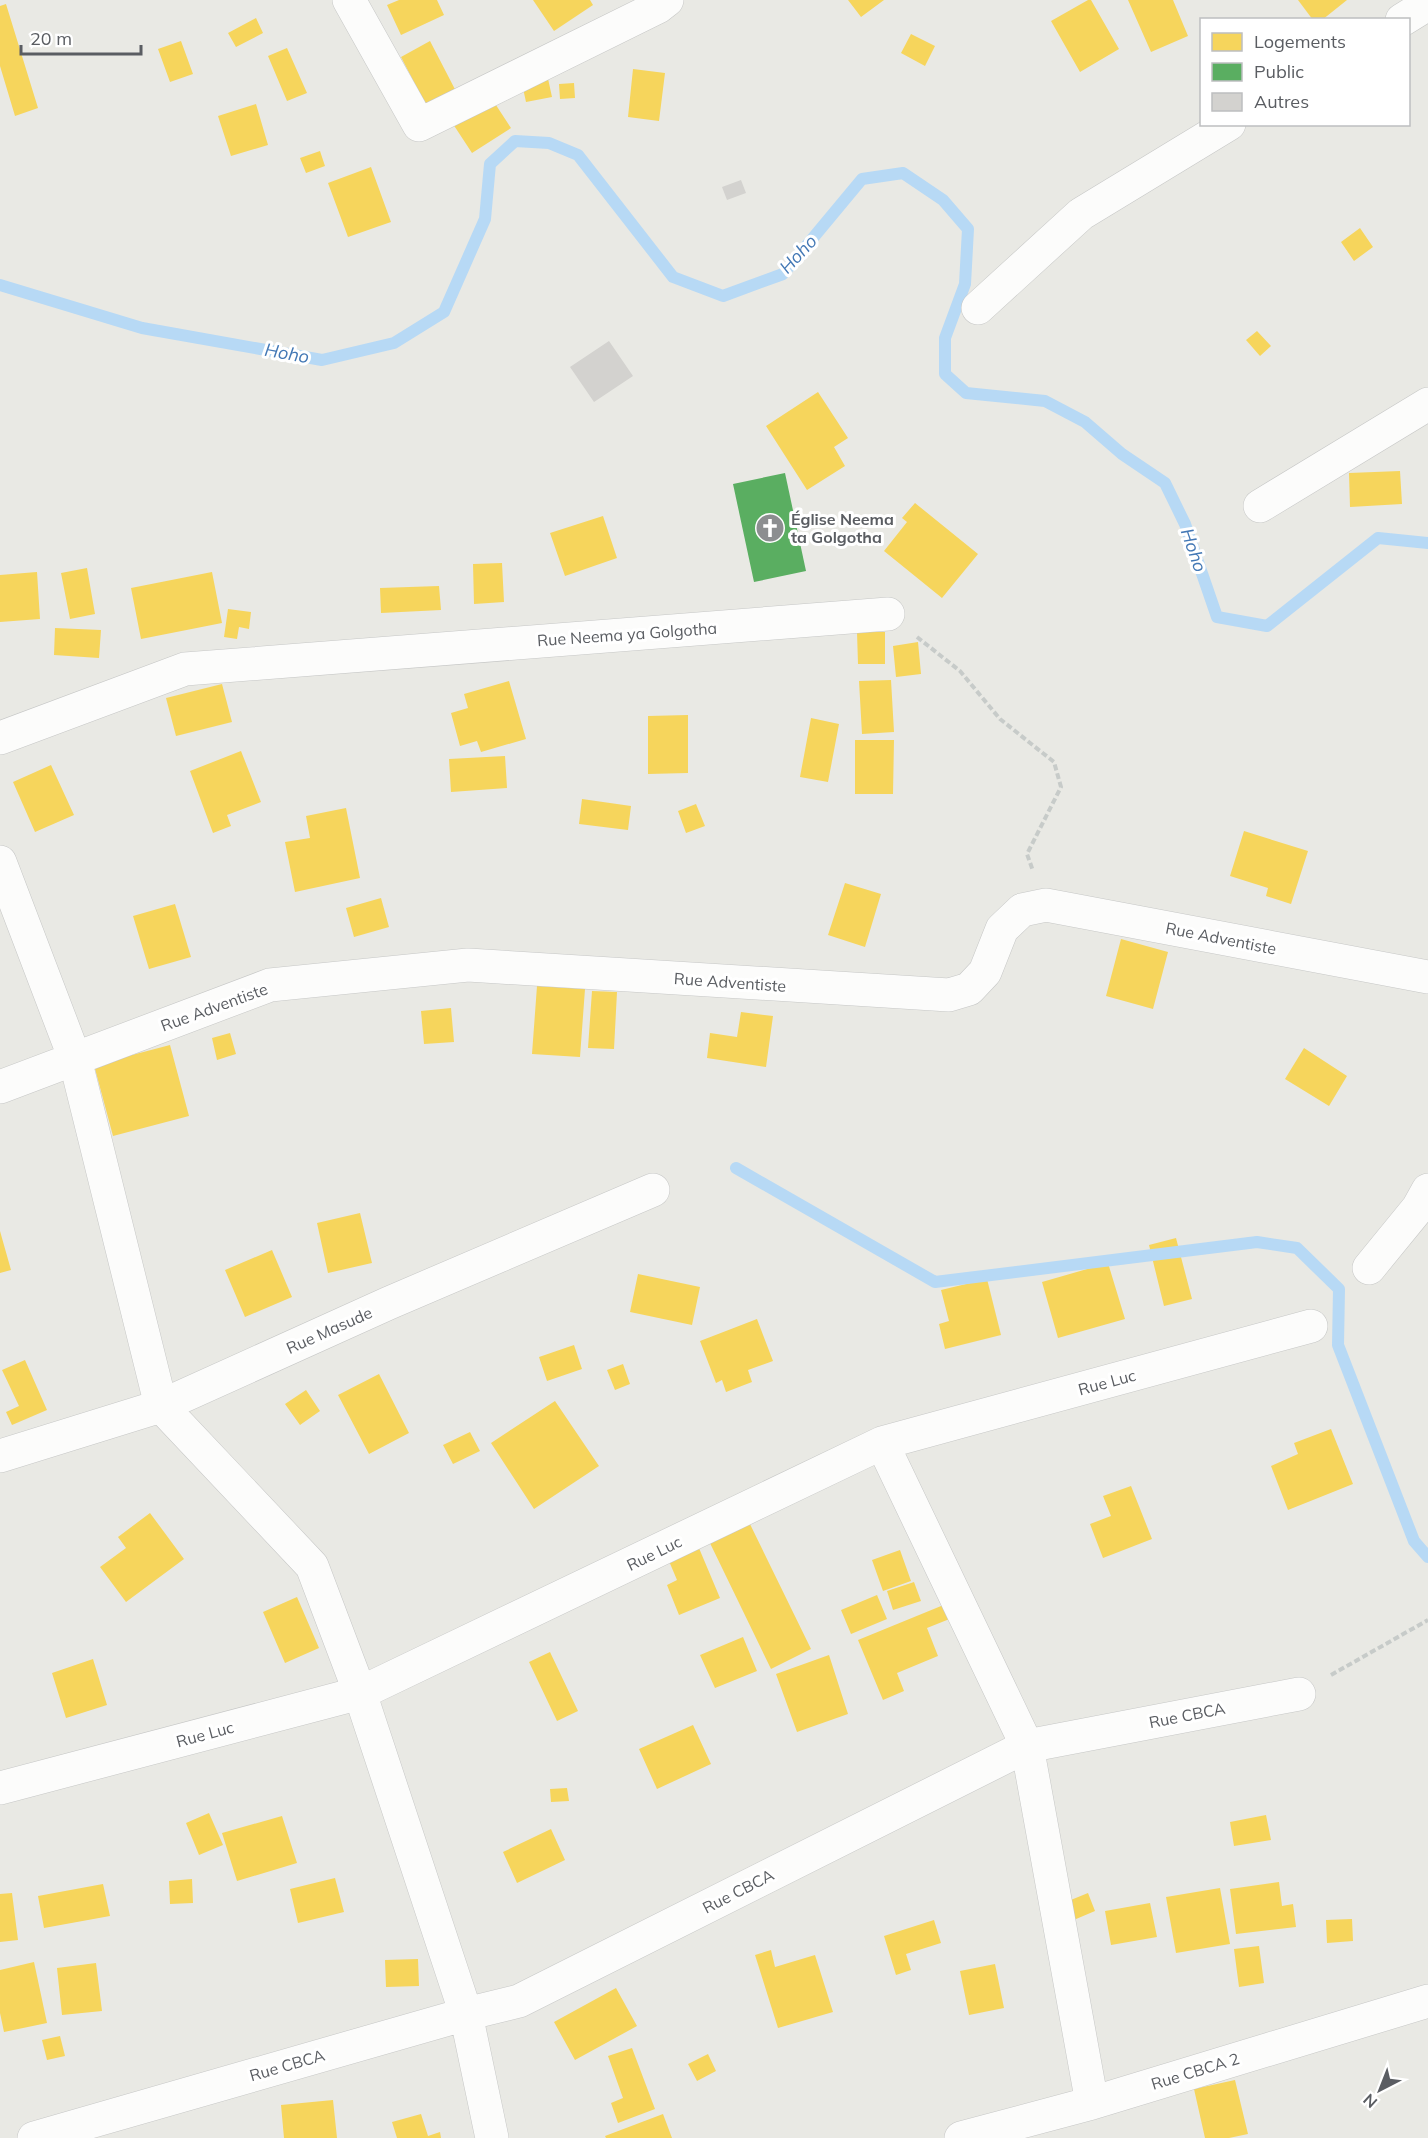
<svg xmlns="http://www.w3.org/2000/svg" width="1428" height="2138" font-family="Mulish,sans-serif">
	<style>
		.homes { fill: #f6d55c }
		.public { fill: #5aae61 }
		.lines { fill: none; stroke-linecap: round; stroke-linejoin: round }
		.stream { stroke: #b7d9f5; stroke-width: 12 }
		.building { fill: #d3d2cf }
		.minor-casing { stroke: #c6c7c6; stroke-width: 34 }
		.path { stroke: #c7cbc9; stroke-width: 4; stroke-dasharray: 6 3; stroke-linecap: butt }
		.minor { stroke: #fcfcfb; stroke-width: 33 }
		.labels { text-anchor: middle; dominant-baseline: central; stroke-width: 6; stroke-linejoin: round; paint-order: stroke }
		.poi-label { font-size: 16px; font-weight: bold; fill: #5a5d62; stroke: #fff; text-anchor: start }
		.street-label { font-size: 16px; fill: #5a5d62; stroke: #fff }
		.water-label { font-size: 18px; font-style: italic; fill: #4378b5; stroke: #fff }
	</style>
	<rect width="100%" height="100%" fill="#e9e9e4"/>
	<path class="homes" d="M399 0H437L444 15 401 35 387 5Z
		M533 0H590L593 5 554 31Z
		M848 0H884L861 17Z
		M1088 0H1091L1119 49 1080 72 1051 21Z
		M1128 0H1173L1188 36 1151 52Z
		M1298 0H1347L1322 20H1313Z
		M6 4 38 108 15 116 0 66V6Z
		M256 18 263 33 236 47 228 33Z
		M911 34 935 46 925 66 901 53Z
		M181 41 193 74 170 82 158 49Z
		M430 41 460 99 431 115 401 57Z
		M287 48 307 93 287 101 268 56Z
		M633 69 665 73 659 121 628 117Z
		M547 74 552 97 526 102 521 79Z
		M574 83 575 98 560 99 559 84Z
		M492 99 511 128 472 153 453 124Z
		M256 104 268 145 231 156 218 116Z
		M320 151 325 166 306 173 300 158Z
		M371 167 391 222 348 237 328 183Z
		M1360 228 1373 247 1354 261 1341 242Z
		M1257 331 1271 346 1260 356 1246 340Z
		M818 392 848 438 834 447 845 466 807 490 766 426Z
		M1400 471 1402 504 1350 507 1349 473Z
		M915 503 978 554 942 598 884 551 907 522 902 518Z
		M603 516 617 558 565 576 550 533Z
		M502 563 504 602 474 604 473 564Z
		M87 568 95 614 70 619 61 573Z
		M37 572 40 619 0 622V575Z
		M212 572 222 623 141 639 131 588Z
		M439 586 441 610 381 613 380 588Z
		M228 609 251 612 249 629 239 627 237 639 224 637Z
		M55 628 101 630 99 658 54 655Z
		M857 632H885V664H858Z
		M918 642 921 674 896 677 893 646Z
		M891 680 894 732 862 734 859 681Z
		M509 681 526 739 481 752 477 741 460 746 451 713 468 708 464 694Z
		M222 684 232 722 176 736 166 698Z
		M688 715V773L648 774V716Z
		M811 718 839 724 828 782 800 777Z
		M855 740H894L893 794H855Z
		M241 751 261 802 227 815 231 826 213 833 190 771Z
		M505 756 507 788 451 792 449 759Z
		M51 765 74 815 35 832 13 782Z
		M582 799 631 806 628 830 579 824Z
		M696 804 705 826 686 833 678 811Z
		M346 808 360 878 295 892 285 842 310 838 306 816Z
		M1244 831 1308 851 1291 904 1266 896 1268 888 1230 876Z
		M845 883 881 894 865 947 828 935Z
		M381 898 389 927 354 937 346 908Z
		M175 904 191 957 149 969 133 916Z
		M1121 939 1168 952 1153 1009 1106 996Z
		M537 986 585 989 580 1057 532 1054Z
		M592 991 617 992 614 1049 588 1048Z
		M451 1008 454 1042 424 1044 421 1011Z
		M741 1012 773 1016 766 1067 707 1058 710 1033 737 1037Z
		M230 1033 236 1054 217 1060 212 1038Z
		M170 1045 189 1116 113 1136 94 1065Z
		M1304 1048 1347 1076 1329 1106 1285 1079Z
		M360 1213 372 1263 328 1273 317 1223Z
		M0 1231 11 1270 0 1273Z
		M1176 1238 1192 1299 1164 1306 1149 1245Z
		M272 1250 292 1297 245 1317 225 1270Z
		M1108 1263 1125 1319 1058 1338 1042 1282Z
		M638 1274 700 1287 692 1325 630 1312Z
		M987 1279 1001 1335 945 1349 939 1324 949 1321 941 1290Z
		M757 1319 773 1361 748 1370 752 1382 726 1392 722 1380 716 1383 700 1341Z
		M574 1345 582 1369 547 1381 539 1357Z
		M25 1360 47 1410 12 1425 6 1412 19 1406 2 1370Z
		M623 1364 630 1384 615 1390 607 1370Z
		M379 1374 409 1433 369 1454 338 1395Z
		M306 1390 320 1411 300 1425 285 1404Z
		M555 1401 599 1466 534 1509 491 1443Z
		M1331 1429 1353 1484 1288 1510 1271 1466 1298 1454 1294 1443Z
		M470 1432 480 1451 453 1464 443 1445Z
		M1131 1486 1152 1539 1103 1558 1090 1524 1111 1516 1103 1496Z
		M150 1513 184 1559 126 1602 100 1567 126 1548 118 1537Z
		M748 1520 811 1649 771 1669 708 1539Z
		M696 1541 720 1598 679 1615 667 1585 677 1580 666 1554Z
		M900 1550 911 1581 883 1591 872 1560Z
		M914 1582 921 1601 893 1610 887 1591Z
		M877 1595 887 1619 851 1634 841 1610Z
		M297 1597 319 1648 285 1663 263 1612Z
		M946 1604 952 1618 927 1628 938 1656 897 1673 904 1691 883 1700 858 1640Z
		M743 1637 757 1671 715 1688 700 1655Z
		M550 1652 578 1711 557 1721 529 1662Z
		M829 1655 848 1714 797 1732 776 1674Z
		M93 1659 107 1705 66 1718 52 1673Z
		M693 1725 711 1764 657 1789 639 1749Z
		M567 1788 569 1801 551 1802 550 1789Z
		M209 1813 223 1845 199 1855 186 1823Z
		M1266 1815 1271 1840 1234 1846 1230 1822Z
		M282 1816 297 1863 237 1881 222 1833Z
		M551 1829 565 1860 517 1883 503 1852Z
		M335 1878 344 1912 298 1923 290 1889Z
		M192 1879 193 1903 170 1904 169 1881Z
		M1279 1882 1282 1906 1293 1904 1296 1927 1236 1934 1230 1889Z
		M103 1884 110 1916 44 1928 38 1896Z
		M1220 1888 1230 1944 1176 1953 1166 1897Z
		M12 1893 18 1940 0 1942V1894Z
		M1088 1893 1095 1911 1069 1922 1061 1904Z
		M1150 1903 1157 1937 1111 1945 1105 1911Z
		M1352 1919 1353 1941 1327 1943 1326 1920Z
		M934 1920 941 1943 906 1954 911 1970 896 1975 884 1936Z
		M1259 1946 1264 1983 1239 1987 1234 1949Z
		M771 1950 775 1967 815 1955 833 2012 778 2028 755 1955Z
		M418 1959 419 1986 386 1987 385 1960Z
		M34 1962 47 2023 4 2032 0 2013V1970Z
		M96 1963 102 2011 62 2015 57 1968Z
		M995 1964 1004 2008 969 2015 960 1971Z
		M616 1988 637 2026 575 2060 554 2022Z
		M60 2036 65 2056 47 2060 42 2040Z
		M632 2048 655 2109 618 2123 611 2103 623 2098 608 2056Z
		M708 2054 716 2071 697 2081 688 2064Z
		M1235 2080 1248 2134 1229 2138H1205L1194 2089Z
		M333 2100 337 2138H284L281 2105Z
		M421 2114 428 2136 440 2132 441 2138H397L392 2122Z
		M663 2114 672 2138H606L605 2136Z"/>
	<path class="public" d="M785 473 806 571 754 582 733 484Z"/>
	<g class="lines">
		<path class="stream" d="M0 285 142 328 322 360 394 343 444 312 485 219 490 164 515 141 549 143 578 155 673 277 723 296 783 274 862 179 903 173 943 200 968 229 965 284 945 338V374L966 393 1045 401 1085 422 1122 454 1165 483 1185 524 1217 617 1267 626 1378 538 1428 543
			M736 1168 935 1282 1257 1242 1297 1248 1339 1289 1338 1345 1414 1541 1428 1557"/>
	</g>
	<path class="building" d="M741 180 746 193 727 200 722 187Z
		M609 341 633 376 594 402 570 367Z"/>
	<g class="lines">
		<g class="minor-casing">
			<path id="minor" d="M349 0 419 125 658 7 667 0
				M1402 20 1428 4
				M978 308 1081 214 1229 124
				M1260 506 1428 404
				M0 738 185 669 888 614
				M0 862 75 1059 161 1406 312 1566 360 1693 466 2014 492 2138
				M0 1087 270 985 468 965 949 995 969 989 985 972 1002 929 1022 910 1046 905 1428 977
				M1369 1268 1418 1208 1428 1190
				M882 1443 1027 1746 1092 2103
				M0 1456 161 1406 389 1303 653 1190
				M0 1788 360 1693 882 1443 1311 1326
				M34 2138 466 2014 519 2001 1027 1746 1299 1694
				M961 2138 1092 2103 1428 2001"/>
		</g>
		<path class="path" d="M917 637 960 671 1000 719 1054 762 1061 787 1027 854 1033 871
			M1331 1675 1428 1620"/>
		<use href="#minor" class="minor"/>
	</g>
	<defs>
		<g id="church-disc" transform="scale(1.5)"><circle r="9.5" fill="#8c8e90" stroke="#fff"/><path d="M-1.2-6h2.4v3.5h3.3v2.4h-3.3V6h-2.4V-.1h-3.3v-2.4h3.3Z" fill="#fff"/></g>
	</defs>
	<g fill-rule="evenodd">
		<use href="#church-disc" x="770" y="528"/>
	</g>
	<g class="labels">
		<g class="poi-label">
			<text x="791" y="519">Église Neema<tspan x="791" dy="18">ta Golgotha</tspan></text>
		</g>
		<g class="street-label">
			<text transform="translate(627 634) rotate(-4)">Rue Neema ya Golgotha</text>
			<text transform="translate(1221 938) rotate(11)">Rue Adventiste</text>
			<text transform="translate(730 982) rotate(4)">Rue Adventiste</text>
			<text transform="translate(214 1007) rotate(-20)">Rue Adventiste</text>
			<text transform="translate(329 1330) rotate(-24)">Rue Masude</text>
			<text transform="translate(1107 1382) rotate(-15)">Rue Luc</text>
			<text transform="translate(654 1553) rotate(-26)">Rue Luc</text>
			<text transform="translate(1187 1715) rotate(-11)">Rue CBCA</text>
			<text transform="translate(205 1734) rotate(-15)">Rue Luc</text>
			<text transform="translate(738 1891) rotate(-27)">Rue CBCA</text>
			<text transform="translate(287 2065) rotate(-16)">Rue CBCA</text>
			<text transform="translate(1195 2071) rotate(-17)">Rue CBCA 2</text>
		</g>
		<g class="water-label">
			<text transform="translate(798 254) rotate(-47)">Hoho</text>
			<text transform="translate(287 353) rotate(10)">Hoho</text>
			<text transform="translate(1194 550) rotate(71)">Hoho</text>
		</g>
	</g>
	<rect x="1200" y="18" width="210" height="108" fill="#ffffff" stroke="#bdbec0" stroke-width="1.5"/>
	<rect x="1212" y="33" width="30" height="18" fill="#f6d55c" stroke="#bdbec0" stroke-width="1.5"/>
	<text x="1254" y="48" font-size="18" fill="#5a5d62">Logements</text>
	<rect x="1212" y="63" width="30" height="18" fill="#5aae61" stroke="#bdbec0" stroke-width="1.5"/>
	<text x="1254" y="78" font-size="18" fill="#5a5d62">Public</text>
	<rect x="1212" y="93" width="30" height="18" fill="#d3d2cf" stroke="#bdbec0" stroke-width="1.5"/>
	<text x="1254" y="108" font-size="18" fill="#5a5d62">Autres</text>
	<g transform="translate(1380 2090) rotate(222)" stroke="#ffffff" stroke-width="4.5" paint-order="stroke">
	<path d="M0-4.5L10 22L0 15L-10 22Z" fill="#5a5d62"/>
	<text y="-9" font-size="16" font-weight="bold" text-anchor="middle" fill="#5a5d62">N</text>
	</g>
	<path d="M21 45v9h120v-9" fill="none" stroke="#5a5d62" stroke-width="3"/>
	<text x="30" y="45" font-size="18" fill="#5a5d62" stroke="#ffffff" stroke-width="4.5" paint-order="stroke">20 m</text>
</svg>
